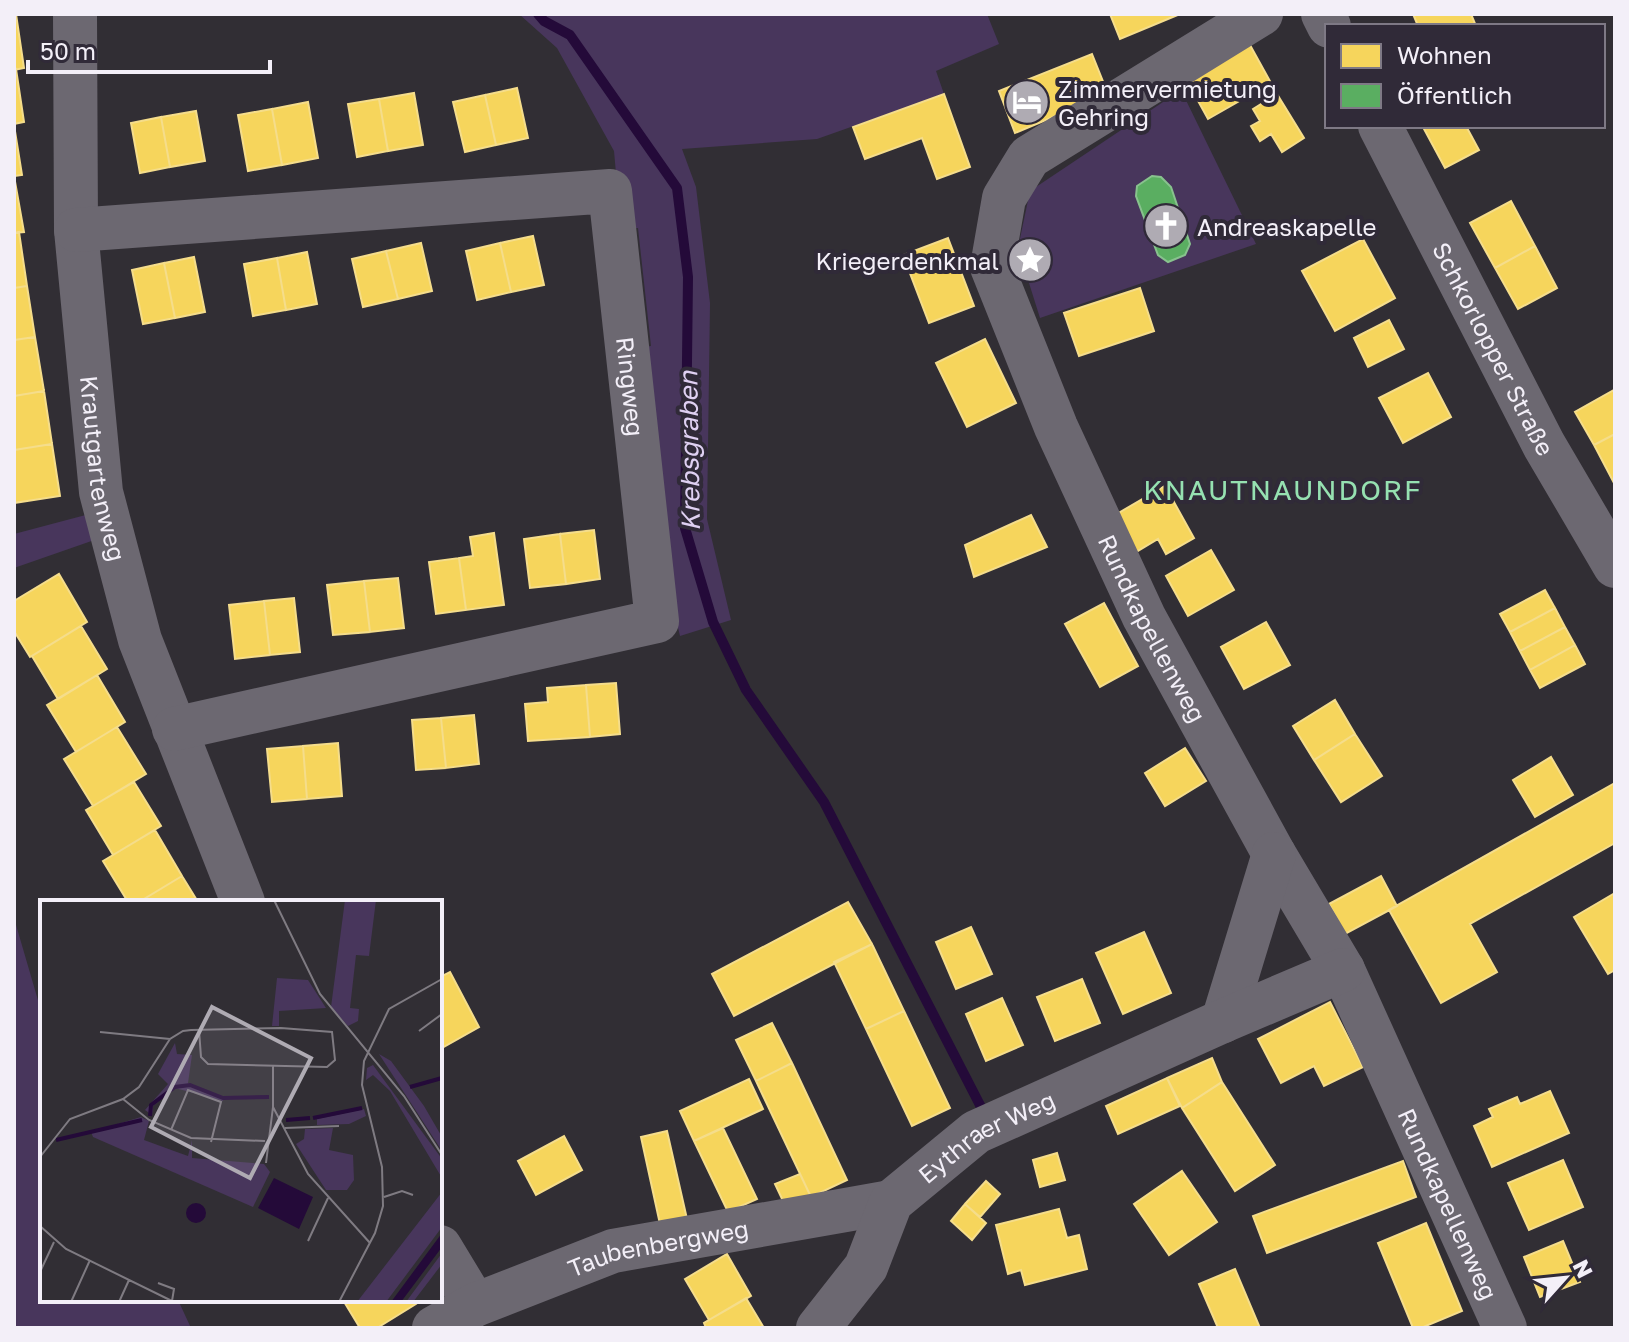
<svg xmlns="http://www.w3.org/2000/svg" width="1629" height="1342" font-family="'Golos Text',sans-serif">
	<style>
		.green { fill: #48365c }
		.homes { fill: #f6d55c; stroke: #f5dd8b; stroke-width: 2 }
		.public { fill: #5aae61; stroke: #88c28e; stroke-width: 2 }
		.lines { fill: none; stroke-linecap: round; stroke-linejoin: round }
		.stream { stroke: #240a39; stroke-width: 10 }
		.minor { stroke: #6c6871; stroke-width: 44 }
		.labels { text-anchor: middle; dominant-baseline: central; stroke-width: 8; stroke-linejoin: round; paint-order: stroke }
		.poi-label { font-size: 24px; fill: #f3eff8; stroke: #302a38; text-anchor: start }
		.street-label { font-size: 24px; fill: #f3eff8; stroke: #302a38 }
		.water-label { font-size: 26px; font-style: italic; fill: #dfd0f2; stroke: #302a38 }
		.quarter-label { font-size: 28px; letter-spacing: 2px; fill: #96e1b1; stroke: #302a38 }
		.inset-river { fill: none; stroke: #240a39; stroke-width: 4 }
		.inset-road { fill: none; stroke: #7f7b82; stroke-width: 2 }
		.view { fill: #afabb3; fill-opacity: 0.15; stroke: #afabb3; stroke-width: 4 }
		.inset-edge { fill: none; stroke: #f3eff8; stroke-width: 4 }
	</style>
	<rect width="100%" height="100%" fill="#312e34"/>
	<path class="green" d="M519 14H987L999 44 936 71 944 94 817 139 682 149 696 187 710 303 707 519 731 620 680 636 655 530 635 348 651 346 638 228 621 229 614 151 557 48Z
		M1181 90 1256 244 1040 318 1018 248 1030 191Z
		M97 512 103 537 14 568V534Z
		M14 918 42 1014V1300H178L191 1328H14Z"/>
	<path class="homes" d="M14 14H16L24 68 14 70Z
		M1110 14H1180L1120 39Z
		M1413 14H1471L1476 26H1418Z
		M1250 45 1271 83 1208 119 1187 81Z
		M1092 54 1108 94 1015 133 999 91Z
		M16 69 24 122 14 124V70Z
		M517 88 528 138 496 145 485 95Z
		M414 93 423 145 388 151 379 99Z
		M944 94 970 167 937 179 922 138 865 159 853 127Z
		M1277 94 1304 138 1282 152 1271 134 1260 141 1251 126 1260 121 1253 109Z
		M485 95 496 145 465 152 453 102Z
		M379 99 388 151 357 157 348 104Z
		M308 102 318 158 282 165 272 109Z
		M272 109 282 165 248 171 238 115Z
		M196 111 205 161 170 167 161 117Z
		M161 117 170 167 140 173 131 123Z
		M14 125 22 175 14 176Z
		M1426 126H1466L1479 150 1445 168 1423 127Z
		M14 176 24 232 14 233Z
		M1511 201 1535 246 1495 268 1470 223Z
		M19 232 27 286 14 288V233Z
		M533 236 544 285 511 292 500 243Z
		M948 238 974 306 929 323 903 255Z
		M1363 239 1395 298 1335 331 1302 271Z
		M421 243 432 291 398 299 386 251Z
		M500 243 511 292 477 300 466 251Z
		M1535 246 1557 288 1518 309 1495 268Z
		M386 251 398 299 363 307 352 259Z
		M307 252 317 304 286 310 277 258Z
		M194 257 205 312 175 318 164 263Z
		M277 258 286 310 253 316 244 264Z
		M164 263 175 318 143 324 132 270Z
		M27 286 35 337 14 340V288Z
		M1140 288 1154 331 1079 356 1064 313Z
		M1389 320 1404 349 1368 367 1354 338Z
		M35 337 44 391 14 396V340Z
		M985 339 1016 403 967 427 936 363Z
		M1428 373 1451 417 1403 443 1379 398Z
		M1614 390 1615 434 1594 445 1575 412Z
		M44 391 52 444 14 450V396Z
		M1615 434V483H1614L1594 445Z
		M52 444 60 496 14 503V450Z
		M1165 486 1194 538 1166 554 1158 539 1136 552 1115 515Z
		M1031 515 1047 547 974 577 965 545Z
		M594 530 600 579 566 584 560 534Z
		M494 533 504 605 466 610 459 558 473 556 470 537Z
		M560 534 566 584 530 588 524 539Z
		M1211 550 1234 590 1188 616 1166 576Z
		M459 558 466 610 436 614 429 562Z
		M59 574 87 622 30 657 14 631V601Z
		M398 578 404 628 370 632 364 581Z
		M364 581 370 632 333 635 327 585Z
		M1545 590 1555 608 1510 632 1500 614Z
		M294 598 300 652 270 655 264 601Z
		M264 601 270 655 235 659 229 605Z
		M1104 603 1138 666 1100 687 1065 624Z
		M1555 608 1565 627 1520 651 1510 632Z
		M1266 622 1290 665 1244 689 1221 647Z
		M81 626 107 669 58 699 32 656Z
		M1565 627 1575 645 1530 670 1520 651Z
		M1575 645 1585 664 1540 688 1530 670Z
		M97 675 125 722 76 752 47 705Z
		M616 683 620 734 590 737 586 685Z
		M586 685 590 737 528 741 525 704 548 702 547 688Z
		M1335 700 1355 734 1314 760 1293 726Z
		M474 715 479 764 446 768 441 718Z
		M441 718 446 768 416 770 412 720Z
		M117 727 146 774 93 806 64 759Z
		M1355 734 1382 776 1341 802 1314 760Z
		M338 743 342 796 307 799 303 746Z
		M303 746 307 799 272 802 267 749Z
		M1185 748 1206 781 1165 806 1145 773Z
		M1551 757 1573 795 1535 817 1513 780Z
		M134 782 161 826 113 855 86 810Z
		M1615 783V843L1470 924 1497 972 1441 1003 1389 910Z
		M155 830 182 876 139 902H128L103 861Z
		M182 876 198 902H139Z
		M1381 876 1397 906 1345 934 1329 904Z
		M1615 893V970L1608 974 1574 917Z
		M848 902 872 944 734 1016 712 974Z
		M971 927 992 974 956 989 936 942Z
		M1144 932 1171 993 1123 1014 1096 953Z
		M872 944 904 1011 866 1029 834 962Z
		M450 972 479 1027 440 1049V977Z
		M1082 979 1100 1023 1055 1041 1037 997Z
		M1002 998 1023 1045 986 1061 966 1014Z
		M1330 1002 1363 1067 1324 1086 1314 1066 1281 1083 1258 1039Z
		M904 1011 950 1108 912 1126 866 1029Z
		M772 1023 792 1063 756 1081 736 1040Z
		M1212 1058 1222 1082 1182 1108 1167 1078Z
		M792 1063 847 1180 811 1197 756 1081Z
		M1167 1078 1180 1106 1118 1134 1106 1106Z
		M749 1079 763 1109 694 1141 680 1111Z
		M1222 1082 1275 1165 1235 1191 1182 1108Z
		M1550 1091 1569 1133 1492 1167 1474 1126 1493 1117 1489 1109 1517 1097 1520 1104Z
		M723 1128 757 1199 728 1212 694 1141Z
		M667 1131 687 1219 660 1224 641 1137Z
		M564 1136 582 1170 536 1195 518 1161Z
		M1057 1153 1065 1180 1040 1187 1033 1160Z
		M1563 1160 1583 1207 1529 1230 1508 1183Z
		M1403 1161 1416 1197 1267 1253 1253 1216Z
		M1182 1171 1217 1222 1169 1255 1134 1204Z
		M800 1174 811 1197 784 1203 775 1184Z
		M986 1181 1000 1194 980 1217 965 1204Z
		M965 1204 986 1223 972 1240 951 1221Z
		M1059 1209 1067 1238 1079 1235 1087 1269 1025 1285 1021 1270 1008 1274 996 1225Z
		M1426 1223 1462 1311 1421 1328H1413L1378 1243Z
		M1563 1241 1580 1282 1540 1297 1524 1257Z
		M727 1254 751 1296 709 1320 685 1279Z
		M1235 1269 1260 1328H1218L1199 1284Z
		M746 1298 764 1328H706L704 1323Z
		M343 1300H414L416 1304 377 1328H360Z"/>
	<path class="public" d="M1152 176 1161 177 1171 187 1190 244 1185 255 1168 262 1158 255 1136 196 1137 186Z"/>
	<g class="lines">
		<path class="stream" d="M538 14 544 21 570 35 677 188 688 277 685 528 713 622 746 690 824 802 981 1107"/>
		<g class="minor">
			<path id="s1" d="M75 14 76 230 101 492 140 640 243 902"/>
			<path id="s2" d="M1261 14 1029 157 1004 198 992 267 1056 427 1144 617 1274 854 1343 970 1505 1328"/>
			<path d="M1323 14 1329 26"/>
			<path id="s3" d="M1380 126 1544 445 1615 566"/>
			<path id="s4" d="M76 230 610 191 657 621 174 729"/>
			<path d="M1223 1021 1274 854"/>
			<path d="M440 1247 475 1305"/>
			<path id="s5" d="M434 1328 475 1305 613 1251 891 1202"/>
			<path id="s6" d="M818 1328 866 1267 891 1202 976 1132 1223 1021 1343 970"/>
		</g>
	</g>
	<defs>
		<g id="hotel-disc" transform="scale(2.3)"><circle r="9.5" fill="#afabb3" stroke="#302a38"/><path d="M-6-4.5h1.5V1H6V5H4.5V3h-9V5H-6ZM-4 0a1.8 1.8 0 1 1 3.6 0ZM.5 0V-2.5h3Q6-2.5 6 0Z" fill="#fff"/></g>
		<g id="church-disc" transform="scale(2.3)"><circle r="9.5" fill="#afabb3" stroke="#302a38"/><path d="M-1.2-6h2.4v3.5h3.3v2.4h-3.3V6h-2.4V-.1h-3.3v-2.4h3.3Z" fill="#fff"/></g>
		<g id="sight-disc" transform="scale(2.3)"><circle r="9.5" fill="#afabb3" stroke="#302a38"/><path d="M0-6L1.8-2.2L6-1.7L2.9 1.2L3.7 5.4L0 3.3L-3.7 5.4L-2.9 1.2L-6-1.7L-1.8-2.2Z" fill="#fff"/></g>
	</defs>
	<g fill-rule="evenodd">
		<use href="#hotel-disc" x="1027" y="102"/>
		<use href="#church-disc" x="1166" y="226"/>
		<use href="#sight-disc" x="1030" y="260"/>
	</g>
	<g class="labels">
		<g class="poi-label">
			<text x="1058" y="88">Zimmervermietung<tspan x="1058" dy="28">Gehring</tspan></text>
			<text x="1197" y="226">Andreaskapelle</text>
			<text x="999" y="260" text-anchor="end">Kriegerdenkmal</text>
		</g>
		<g class="street-label">
			<text stroke="none"><textPath href="#s3" startOffset="250">Schkorlopper Straße</textPath></text>
			<text stroke="none"><textPath href="#s4" startOffset="732">Ringweg</textPath></text>
			<text stroke="none"><textPath href="#s1" startOffset="456">Krautgartenweg</textPath></text>
			<text stroke="none"><textPath href="#s2" startOffset="786">Rundkapellenweg</textPath></text>
			<text stroke="none"><textPath href="#s6" startOffset="264">Eythraer Weg</textPath></text>
			<text stroke="none"><textPath href="#s2" startOffset="1434">Rundkapellenweg</textPath></text>
			<text stroke="none"><textPath href="#s5" startOffset="240">Taubenbergweg</textPath></text>
		</g>
		<g class="water-label">
			<text transform="translate(689 451) rotate(-91)">Krebsgraben</text>
		</g>
		<g class="quarter-label">
			<text x="1283" y="489">KNAUTNAUNDORF</text>
		</g>
	</g>
	<g transform="translate(40 900)">
		<rect width="402" height="402" fill="#312e34"/>
		<path d="M305 0H336L329 56 316 55 310 108 319 109 318 121 308 126 291 107ZM237 78 268 80 286 108 239 111V126H232ZM135 143 137 154 152 155 148 183 184 197 183 201 135 188 113 206 112 215 105 210 128 184 118 174ZM339 154 351 161 384 206 402 237V251ZM333 165 402 259V278L350 191 333 175 326 180 327 168ZM324 209 326 216 309 224 277 225V219ZM101 217 109 221 104 240 134 251 148 256 152 240V258L224 264 230 272 213 307 53 237 51 232ZM293 228 289 250 313 255 314 280 307 290H286L256 244 264 239 265 229ZM402 292V327L346 402H317ZM402 353V364L373 402H366Z" fill="#48365c"/>
		<path d="M234 278 273 297 259 329 218 308ZM146 313a10 10 0 1 1 20 0a10 10 0 1 1-20 0ZM402 333V347L361 402H351Z" fill="#240a39"/>
		<path class="inset-river" d="M370 187 402 178M110 216 111 205 135 187 150 185 183 198 229 197M273 218 322 208M246 220 270 218M16 240 102 220"/>
		<path class="inset-road" d="M234 0 280 94 364 196 402 255M379 131 402 114M60 132 130 139M233 165V207L268 274 330 343M83 199 109 220 151 238 225 241M245 228 299 226M131 230 148 190 181 202 171 242M0 257 30 219 83 199 99 187 130 139 143 131 151 130 241 128 292 132 295 160 287 167 168 164 161 157 159 130M226 263 233 207M344 297 362 291 373 295M0 326 26 349 134 402M268 341 288 298M0 372 14 342M118 383 134 389 132 401M31 402 50 360M79 402 89 380M299 402 335 333 343 306 342 267 322 185 324 161 349 109 402 79"/>
		<path class="view" d="M172 107 271 158 210 278 111 227Z"/>
		<rect width="402" height="402" class="inset-edge"/>
	</g>
	<rect width="1629" height="1342" fill="none" stroke="#f3eff8" stroke-width="32"/>
	<rect x="1325" y="24" width="280" height="104" fill="#302a38" stroke="#7e7985" stroke-width="2"/>
	<rect x="1341" y="44" width="40" height="24" fill="#f6d55c" stroke="#7e7985" stroke-width="2"/>
	<text x="1397" y="64" font-size="24" fill="#f3eff8">Wohnen</text>
	<rect x="1341" y="84" width="40" height="24" fill="#5aae61" stroke="#7e7985" stroke-width="2"/>
	<text x="1397" y="104" font-size="24" fill="#f3eff8">Öffentlich</text>
	<g transform="translate(1565 1278) rotate(63)" stroke="#302a38" stroke-width="6" paint-order="stroke">
	<path d="M0-6L14 30L0 20L-14 30Z" fill="#f3eff8"/>
	<text y="-12" font-size="22" font-weight="bold" text-anchor="middle" fill="#f3eff8">N</text>
	</g>
	<path d="M28 60v12h242v-12" fill="none" stroke="#f3eff8" stroke-width="4"/>
	<text x="40" y="60" font-size="24" fill="#f3eff8" stroke="#302a38" stroke-width="6" paint-order="stroke">50 m</text>
</svg>
